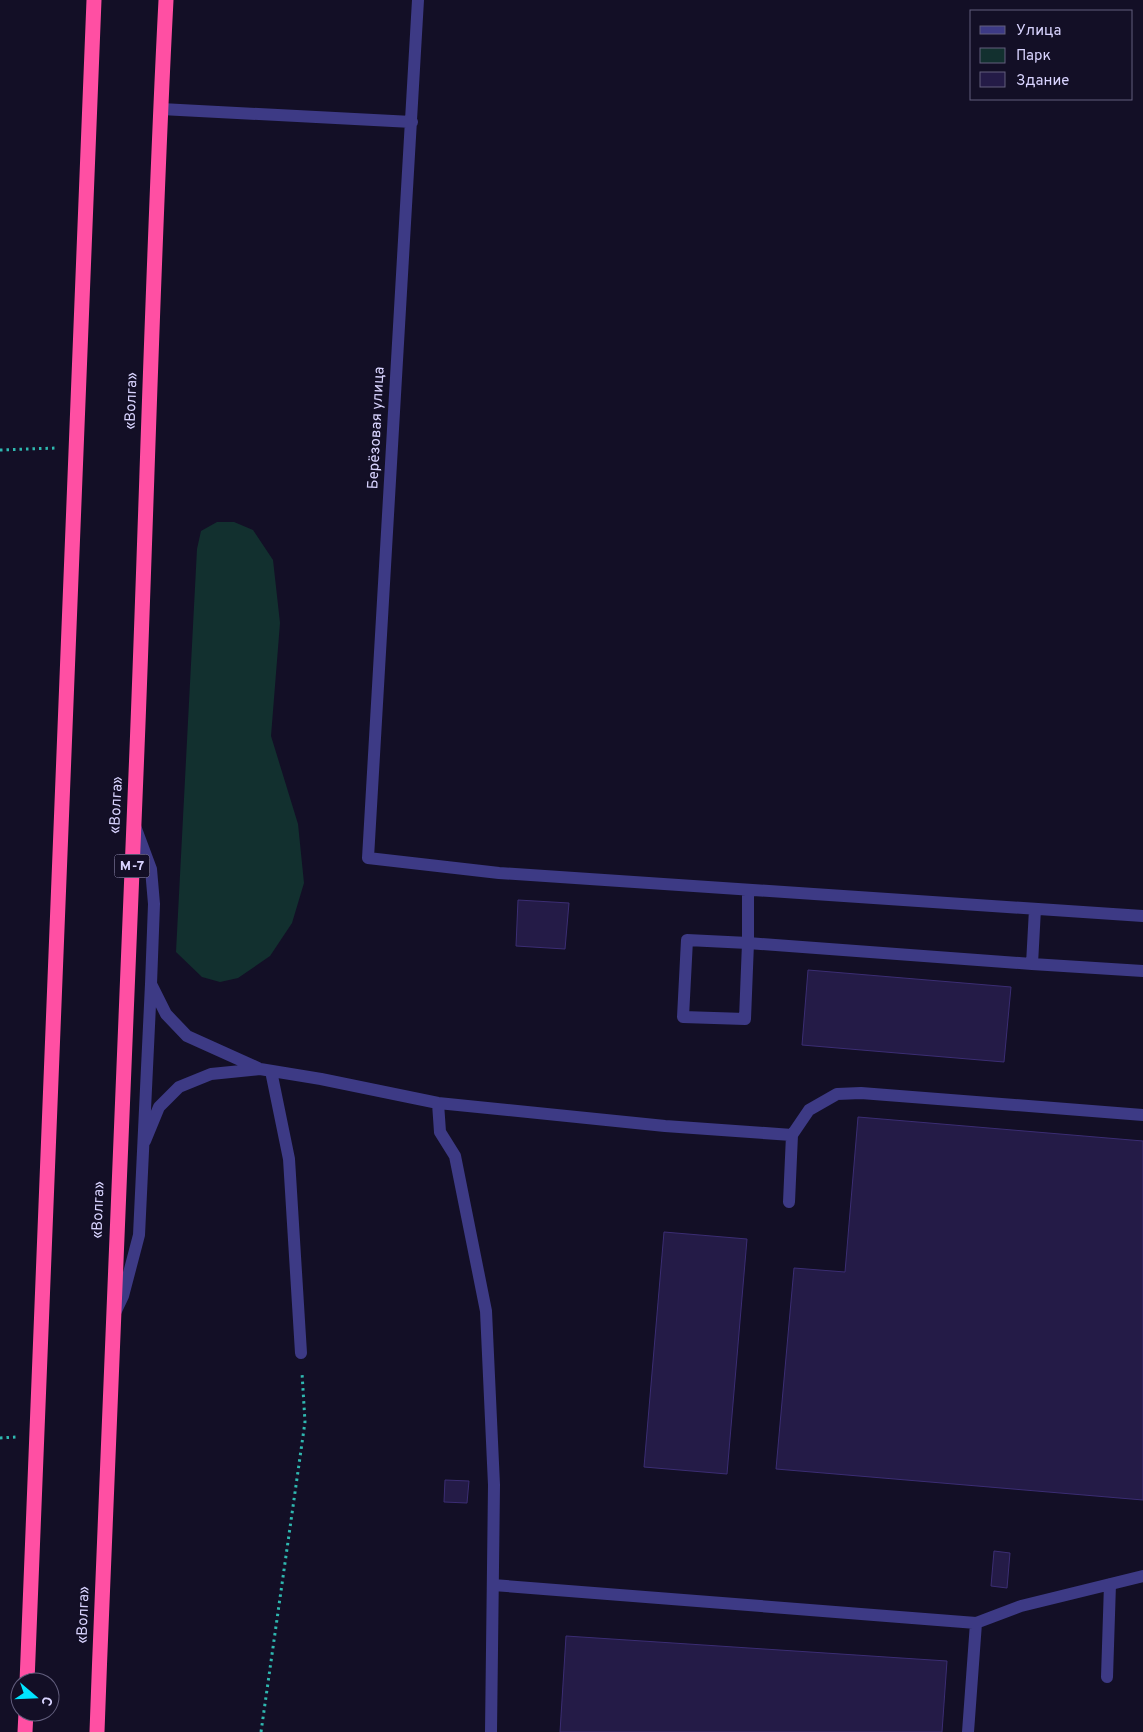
<svg xmlns="http://www.w3.org/2000/svg" width="1143" height="1732" font-family="Overpass,sans-serif">
	<style>
		.green { fill: #12302f }
		.building { fill: #241b47; stroke: #3b2d73 }
		.lines { fill: none; stroke-linecap: round; stroke-linejoin: round }
		.path { stroke: #2fb8b0; stroke-width: 3; stroke-dasharray: 2.5 4; stroke-linecap: butt }
		.minor { stroke: #3d3a85; stroke-width: 12 }
		.highway { stroke: #ff4fa3; stroke-width: 15 }
		.labels { text-anchor: middle; dominant-baseline: central; stroke-width: 4; stroke-linejoin: round; paint-order: stroke }
		.shield { fill: #130f26; stroke: #9e99be; stroke-width: 1 }
		.shield-label { font-size: 14px; font-weight: bold; fill: #d9d4ff }
		.street-label { font-size: 15px; fill: #d9d4ff; stroke: #130f26 }
	</style>
	<rect width="100%" height="100%" fill="#130f26"/>
	<path class="green" d="M217 522H234L253 530 273 560 280 623 271 736 298 824 304 883 292 923 270 956 238 978 220 982 202 977 176 952 197 549 201 531Z"/>
	<path class="building" d="M518 900 569 903 565 949 516 946Z
		M808 970 1011 987 1004 1062 802 1045Z
		M858 1117 1143 1141V1500L776 1469 794 1268 845 1272Z
		M664 1232 747 1239 727 1474 644 1467Z
		M445 1480 469 1481 467 1503 444 1502Z
		M994 1551 1010 1553 1007 1588 991 1586Z
		M566 1636 947 1661 942 1732H560Z"/>
	<g class="lines">
		<path class="path" d="M0 450 56 448
			M0 1438 16 1437
			M261 1732 305 1422 302 1373"/>
		<path class="minor" d="M418 0 368 858 499 873 1143 916
			M161 109 412 122
			M135 826 151 869 154 904 151 984 166 1014 187 1036 258 1068
			M748 890V943L1032 964
			M1035 909 1032 964 1143 971
			M687 940 748 943 745 1019 683 1017Z
			M271 1071 289 1159 301 1353
			M438 1103 440 1132 455 1156 486 1311 494 1485 491 1732
			M792 1135 809 1110 837 1094 861 1093 1143 1115
			M145 1141 159 1107 179 1087 211 1074 260 1069 321 1079 438 1103 665 1126 792 1135 789 1202
			M114 1315 123 1296 139 1235 151 984
			M493 1585 976 1623 1021 1606 1143 1576
			M1107 1677 1110 1584
			M968 1732 976 1623"/>
		<path class="highway" d="M27 1682 94 0
			M25 1732 26 1712
			M97 1732C109 1404 123 1076 137 749 147 499 153 249 166 0"/>
	</g>
	<g class="labels">
		<rect class="shield" x="114.5" y="854.5" width="35" height="23" rx="4"/>
		<g class="shield-label">
			<text x="132" y="866">М-7</text>
		</g>
		<g class="street-label">
			<text transform="translate(132 401) rotate(-88)">«Волга»</text>
			<text transform="translate(377 428) rotate(-87)">Берёзовая улица</text>
			<text transform="translate(117 805) rotate(-87)">«Волга»</text>
			<text transform="translate(99 1210) rotate(-88)">«Волга»</text>
			<text transform="translate(84 1615) rotate(-88)">«Волга»</text>
		</g>
	</g>
	<rect x="970" y="10" width="162" height="90" fill="#130f26" stroke="#625e7d"/>
	<rect x="980" y="26" width="25" height="8" fill="#3d3a85" stroke="#625e7d"/>
	<text x="1016" y="35" font-size="15" fill="#d9d4ff">Улица</text>
	<rect x="980" y="48" width="25" height="15" fill="#12302f" stroke="#625e7d"/>
	<text x="1016" y="60" font-size="15" fill="#d9d4ff">Парк</text>
	<rect x="980" y="72" width="25" height="15" fill="#241b47" stroke="#625e7d"/>
	<text x="1016" y="85" font-size="15" fill="#d9d4ff">Здание</text>
	<g transform="translate(35 1697) rotate(109)"><circle r="24" fill="#130f26" stroke="#625e7d"/>
	<path d="M0-4L9 19L0 12L-9 19Z" fill="#00e5ff"/>
	<text y="-8" font-size="14" font-weight="bold" text-anchor="middle" fill="#d9d4ff">С</text>
	</g>
</svg>
